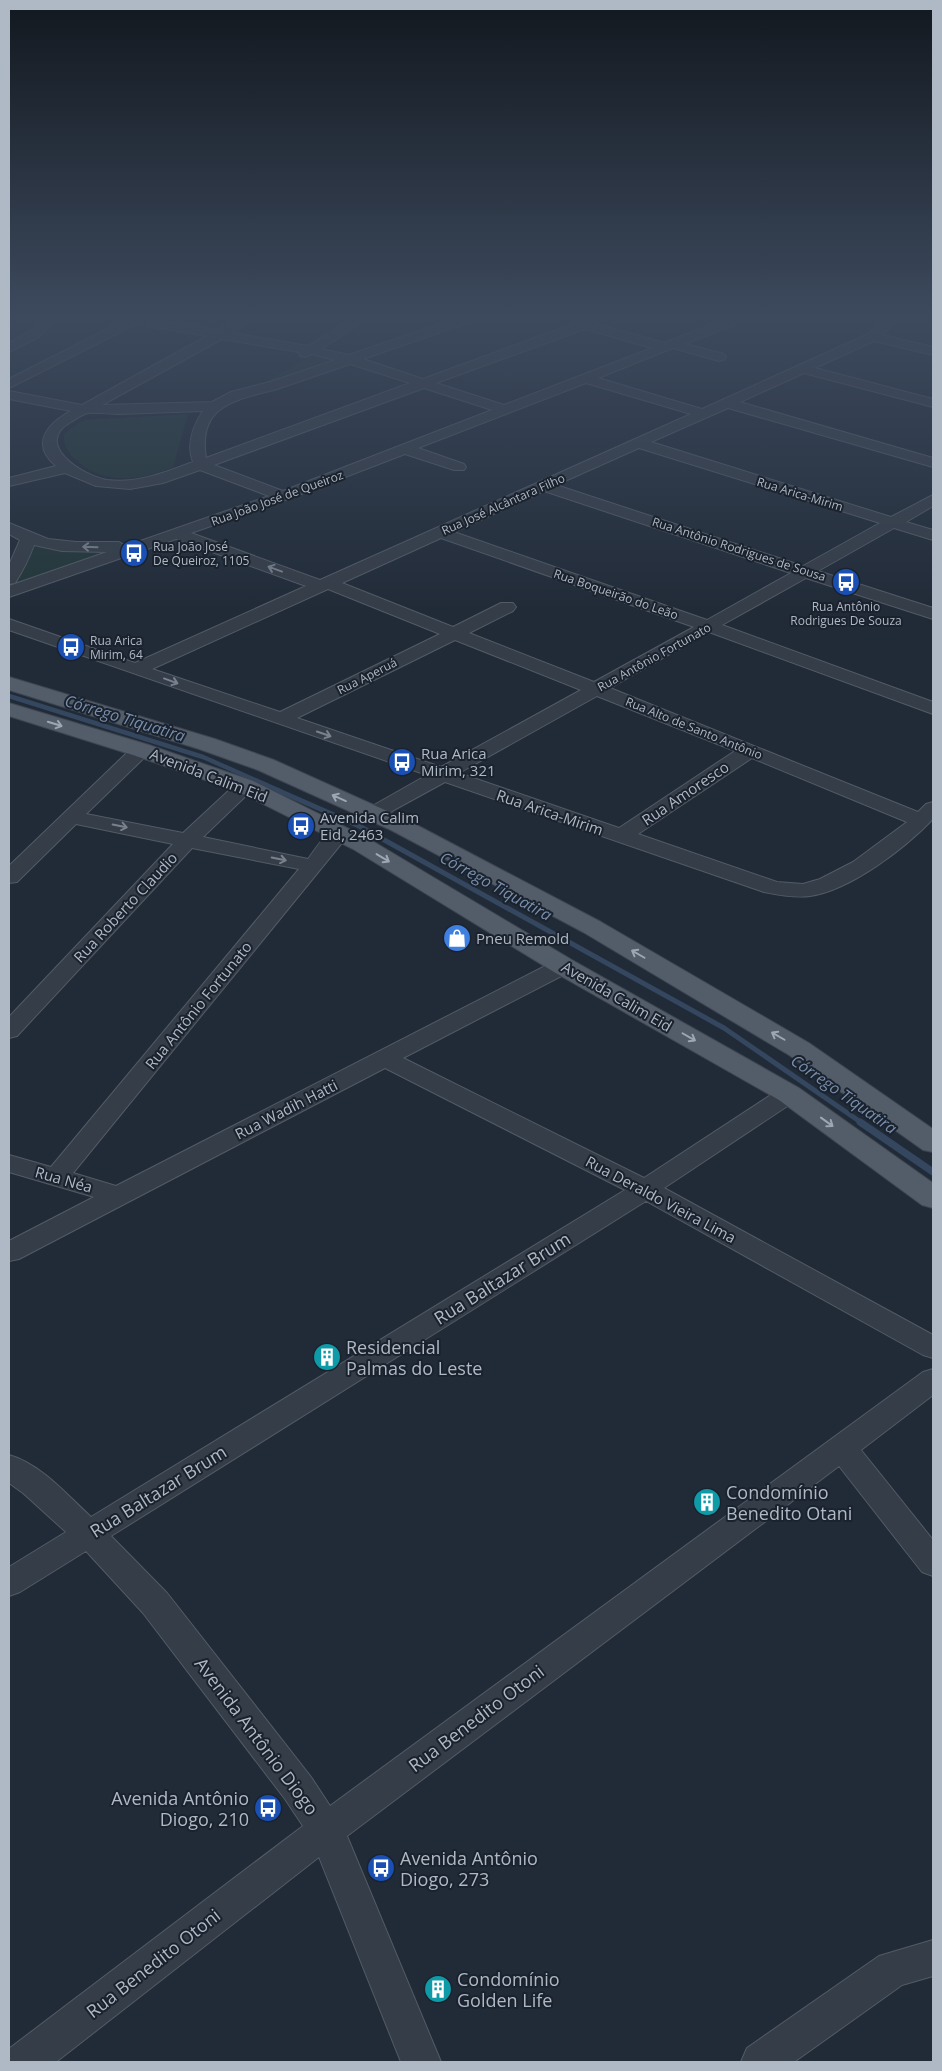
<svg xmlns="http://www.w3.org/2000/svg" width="942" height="2071" font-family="'Open Sans',sans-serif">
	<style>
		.green { fill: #233739 }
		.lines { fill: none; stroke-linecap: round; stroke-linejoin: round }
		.stream-far2 { stroke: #35465f; stroke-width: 4.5 }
		.stream-far1 { stroke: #35465f; stroke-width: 5 }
		.stream { stroke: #35465f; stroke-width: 7 }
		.minor-casing { stroke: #525b66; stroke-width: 2 }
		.major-casing { stroke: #3e4652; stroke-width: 2 }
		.minor { fill: #353d48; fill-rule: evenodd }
		.major { fill: #535c69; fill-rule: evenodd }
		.oneway { stroke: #78818d }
		.oneway2 { stroke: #9da6b3 }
		.labels { text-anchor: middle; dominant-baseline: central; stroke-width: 4; stroke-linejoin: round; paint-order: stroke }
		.far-street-label { font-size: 12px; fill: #afb8c5; stroke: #1a222d }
		.far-poi-label { font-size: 12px; fill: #afb8c5; stroke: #1a222d; text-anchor: start }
		.poi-label { font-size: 15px; fill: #afb8c5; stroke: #1a222d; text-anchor: start }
		.street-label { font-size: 15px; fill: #afb8c5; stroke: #1a222d }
		.water-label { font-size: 16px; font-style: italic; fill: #788eac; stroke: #1a222d }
		.near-street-label { font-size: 18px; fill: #afb8c5; stroke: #1a222d }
		.near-poi-label { font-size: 18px; fill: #afb8c5; stroke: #1a222d; text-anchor: start }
	</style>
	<rect width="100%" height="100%" fill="#212b38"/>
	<path class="green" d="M312 355 333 359 264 383Z
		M188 414 173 467C140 480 106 486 77 461 69 454 63 445 64 434L80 422 86 420Z
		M33 546 116 551 16 583Z"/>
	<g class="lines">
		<path class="stream-far2" d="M9 696 203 757 280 791"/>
		<path class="stream-far1" d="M277 790 359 826 724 1028 862 1123"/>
		<path class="stream" d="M860 1122 933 1172"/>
		<g class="minor-casing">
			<path id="minor" d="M41 319H54L39 337 9 352V343L31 331Z
				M127 319H150L218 330 239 319H254L232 333 308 346 352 319H367L321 349 349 355 454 319H472L470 322 363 359 423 379 573 324 575 320 605 319 597 324 664 343 726 319H743L741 322 685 344 724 354 726 357 724 360 719 361 673 348 598 378 702 409 868 334 885 319H898L882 335 933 347V355L874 341 815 368 933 399V407L804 373 740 402 933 458V467L728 408 651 442 891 517 933 495V506L906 522 933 530V540L894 528 818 571 933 608V619L806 578 722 625 933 702V714L709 632 610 688 918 812 926 804 933 802V819C905 848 851 890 810 896 795 898 779 895 764 892L445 782 381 817 374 819 367 817 364 813 367 809 427 775 9 630V619L135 663 306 586 176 539 9 597V586L107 552 62 551 34 545C29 558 23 571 15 583L9 584V565L20 540 9 534V523L48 539 76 542H119L126 546 269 496 200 470 163 483 130 489 96 486 65 473 9 486V478L56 466C30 444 47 424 71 411L9 399V391L82 405 207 336 136 324 9 388V379ZM585 329 652 348 504 405 436 383ZM222 339 299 352 300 356 305 357 312 354 335 360 270 382 231 392 212 402 102 405ZM350 364 410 383 206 458C197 402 240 400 280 388 303 380 327 372 350 364ZM586 383 691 414 320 580 191 533 288 499 405 454 454 470H464L466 467 464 464 418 448ZM424 388 492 410 283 491 214 465ZM203 411C193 426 186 444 193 462 165 472 138 484 107 480 83 476 32 444 71 422 76 419 83 414 88 413 98 412 109 414 119 414 147 413 175 412 203 411ZM639 448 880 523 803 566 556 485ZM544 491 791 573 707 620 454 532ZM441 538 694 627 594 682 469 633 513 611 516 607 513 603H501L453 627 342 583ZM328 589 440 634 280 712 152 669ZM455 640 581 690 441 767 297 718ZM597 696 735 751 619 828 459 773ZM752 758 907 822 853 862 820 879 803 884 777 882 638 834Z
				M141 744 148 746 151 750 148 754 86 814 183 833 238 782 245 780 252 782 255 786 252 790 203 837 308 859C318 846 329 824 347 829L350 833 73 1173 116 1186 555 961 563 959 571 961 574 966 571 971 403 1058 644 1178 780 1089 789 1086 798 1089 801 1094 798 1099 664 1188 933 1335V1358L923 1355 646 1201 111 1536 167 1593 311 1777 330 1806 923 1372 933 1369V1395L861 1450 933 1540V1576L922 1572 839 1466 347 1836 441 2062H401L319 1857 56 2062H9L10 2048 303 1826 285 1799 143 1613 86 1551 20 1592 9 1596V1567L66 1532 23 1493 9 1483V1455C41 1464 67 1495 91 1517L625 1190 385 1068 19 1259 9 1261V1241L94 1197 9 1172V1155L51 1167 299 869 192 848 17 1036 9 1038V1017L173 844 76 824 17 882 9 883V866L134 746Z
				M933 1940V1976L902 1985 794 2062H741L747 2048 879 1956Z"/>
		</g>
		<g class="major-casing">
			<path id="major" d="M9 677 215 739 274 760 407 820 601 922 809 1043 933 1129V1152L923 1150 789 1055 583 932 391 830 258 770 199 749 9 690Z
				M9 703 149 745 253 781 369 839 572 960 799 1088 933 1183V1208L922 1205 779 1100 554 972 353 849 237 791 133 755 9 716Z"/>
		</g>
		<use href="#minor" class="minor"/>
		<use href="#major" class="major"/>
	</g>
	<defs><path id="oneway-shaft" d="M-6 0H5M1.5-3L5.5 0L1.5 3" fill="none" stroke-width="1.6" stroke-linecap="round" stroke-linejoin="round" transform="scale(1.25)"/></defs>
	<g class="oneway">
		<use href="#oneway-shaft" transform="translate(90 547) rotate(-178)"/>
		<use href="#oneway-shaft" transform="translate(275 569) rotate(-160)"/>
		<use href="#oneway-shaft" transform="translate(171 681) rotate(20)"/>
		<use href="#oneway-shaft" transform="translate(324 734) rotate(19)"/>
		<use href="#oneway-shaft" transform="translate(120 826) rotate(11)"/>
		<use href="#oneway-shaft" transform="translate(279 859) rotate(12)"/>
	</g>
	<g class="oneway2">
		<use href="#oneway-shaft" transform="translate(55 724) rotate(17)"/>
		<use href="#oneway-shaft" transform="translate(339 798) rotate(-156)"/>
		<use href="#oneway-shaft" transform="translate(383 858) rotate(31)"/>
		<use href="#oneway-shaft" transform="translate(638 954) rotate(-150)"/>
		<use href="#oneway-shaft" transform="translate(778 1036) rotate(-150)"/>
		<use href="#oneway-shaft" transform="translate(689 1037) rotate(30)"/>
		<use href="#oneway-shaft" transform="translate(827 1122) rotate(36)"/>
	</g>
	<linearGradient id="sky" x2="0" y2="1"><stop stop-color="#12181f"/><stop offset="0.52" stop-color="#3d4a5e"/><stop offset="1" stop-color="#3d4a5e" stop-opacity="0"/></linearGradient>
	<rect width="942" height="609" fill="url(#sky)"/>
	<defs>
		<g id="bus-disc" transform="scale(1.4375)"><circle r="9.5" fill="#1a4fb4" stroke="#1a222d"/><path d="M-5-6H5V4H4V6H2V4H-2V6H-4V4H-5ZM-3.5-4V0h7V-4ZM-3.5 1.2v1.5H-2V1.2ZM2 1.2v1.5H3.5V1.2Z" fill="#fff"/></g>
		<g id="shop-disc" transform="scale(1.4375)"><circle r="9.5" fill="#3f7fe0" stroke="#1a222d"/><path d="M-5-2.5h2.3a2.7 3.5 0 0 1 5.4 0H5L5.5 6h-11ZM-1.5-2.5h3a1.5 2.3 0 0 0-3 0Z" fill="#fff"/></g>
		<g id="building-disc" transform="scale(1.4375)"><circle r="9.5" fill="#0f9aa8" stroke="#1a222d"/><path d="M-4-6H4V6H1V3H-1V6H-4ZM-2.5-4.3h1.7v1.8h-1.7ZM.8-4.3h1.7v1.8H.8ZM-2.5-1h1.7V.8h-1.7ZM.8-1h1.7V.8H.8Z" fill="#fff"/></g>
	</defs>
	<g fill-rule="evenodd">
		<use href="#bus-disc" x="134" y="553"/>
		<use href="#bus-disc" x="846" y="582"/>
		<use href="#bus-disc" x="71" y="647"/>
		<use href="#bus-disc" x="402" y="762"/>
		<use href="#bus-disc" x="301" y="826"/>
		<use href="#shop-disc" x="457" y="938"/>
		<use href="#building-disc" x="327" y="1357"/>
		<use href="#building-disc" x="707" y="1502"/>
		<use href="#bus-disc" x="268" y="1808"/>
		<use href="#bus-disc" x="381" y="1868"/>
		<use href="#building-disc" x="438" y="1989"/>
	</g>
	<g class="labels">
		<g class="far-street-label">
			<text transform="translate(800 494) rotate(17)">Rua Arica-Mirim</text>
			<text transform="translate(277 498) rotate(-20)">Rua João José de Queiroz</text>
			<text transform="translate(503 504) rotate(-24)">Rua José Alcântara Filho</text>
			<text transform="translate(739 549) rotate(18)">Rua Antônio Rodrigues de Sousa</text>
			<text transform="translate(616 594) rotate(19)">Rua Boqueirão do Leão</text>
			<text transform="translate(654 657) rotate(-29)">Rua Antônio Fortunato</text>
			<text transform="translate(367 676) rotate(-27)">Rua Aperuá</text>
			<text transform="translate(694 728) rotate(22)">Rua Alto de Santo Antônio</text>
		</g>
		<g class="far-poi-label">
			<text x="153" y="546">Rua João José<tspan x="153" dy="14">De Queiroz, 1105</tspan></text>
			<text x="846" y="606" text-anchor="middle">Rua Antônio<tspan x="846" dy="14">Rodrigues De Souza</tspan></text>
			<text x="90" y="640">Rua Arica<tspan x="90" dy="14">Mirim, 64</tspan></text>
		</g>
		<g class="poi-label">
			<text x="421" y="753">Rua Arica<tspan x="421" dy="17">Mirim, 321</tspan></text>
			<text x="320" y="817">Avenida Calim<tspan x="320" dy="17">Eid, 2463</tspan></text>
			<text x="476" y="938">Pneu Remold</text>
		</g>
		<g class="street-label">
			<text transform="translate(209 775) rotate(21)">Avenida Calim Eid</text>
			<text transform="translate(685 793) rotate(-34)">Rua Amoresco</text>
			<text transform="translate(550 812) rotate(19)">Rua Arica-Mirim</text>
			<text transform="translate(125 907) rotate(-47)">Rua Roberto Claudio</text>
			<text transform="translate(617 996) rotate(30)">Avenida Calim Eid</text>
			<text transform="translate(198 1005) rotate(-51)">Rua Antônio Fortunato</text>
			<text transform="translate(286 1109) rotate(-27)">Rua Wadih Hatti</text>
			<text transform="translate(64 1179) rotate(16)">Rua Néa</text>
			<text transform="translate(661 1199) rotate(28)">Rua Deraldo Vieira Lima</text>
		</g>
		<g class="water-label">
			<text transform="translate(125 718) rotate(17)">Córrego Tiquatira</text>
			<text transform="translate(496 886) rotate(29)">Córrego Tiquatira</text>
			<text transform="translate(844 1094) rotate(35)">Córrego Tiquatira</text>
		</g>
		<g class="near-street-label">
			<text transform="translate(502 1278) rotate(-32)">Rua Baltazar Brum</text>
			<text transform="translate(158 1491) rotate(-32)">Rua Baltazar Brum</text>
			<text transform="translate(476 1718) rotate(-37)">Rua Benedito Otoni</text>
			<text transform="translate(257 1736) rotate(53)">Avenida Antônio Diogo</text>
			<text transform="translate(153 1963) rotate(-38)">Rua Benedito Otoni</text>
		</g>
		<g class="near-poi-label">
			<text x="346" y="1347">Residencial<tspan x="346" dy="21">Palmas do Leste</tspan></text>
			<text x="726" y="1492">Condomínio<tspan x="726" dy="21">Benedito Otani</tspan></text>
			<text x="249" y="1798" text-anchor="end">Avenida Antônio<tspan x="249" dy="21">Diogo, 210</tspan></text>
			<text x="400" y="1858">Avenida Antônio<tspan x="400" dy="21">Diogo, 273</tspan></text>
			<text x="457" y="1979">Condomínio<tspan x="457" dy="21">Golden Life</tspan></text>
		</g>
	</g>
	<rect width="942" height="2071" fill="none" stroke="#afb8c5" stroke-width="20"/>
</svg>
